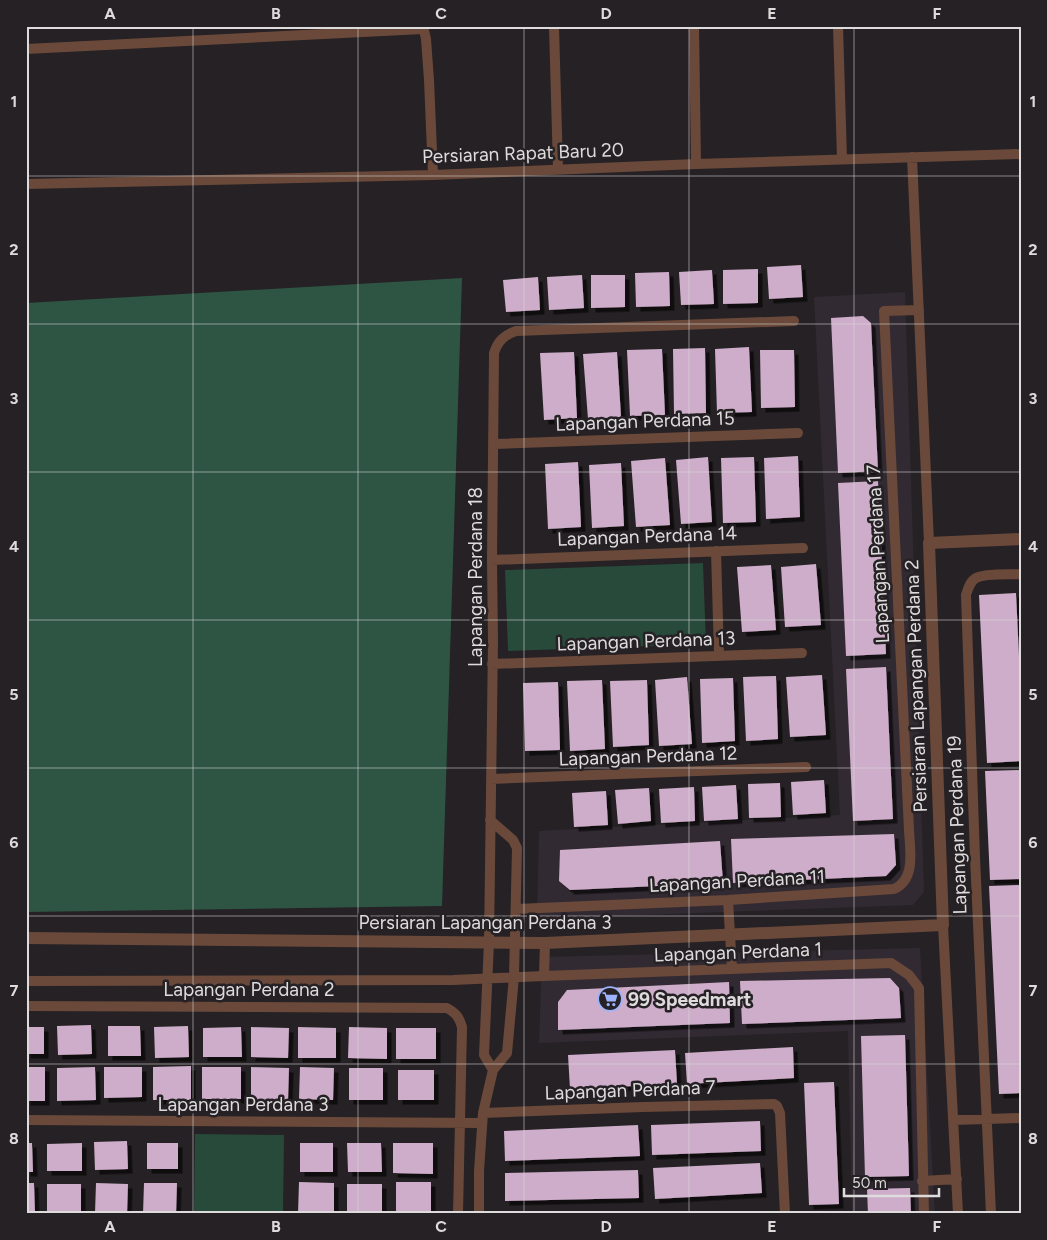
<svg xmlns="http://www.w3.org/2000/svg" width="1047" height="1240" font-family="Figtree,sans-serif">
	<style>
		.built { fill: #322a32 }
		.green { fill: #274a3a }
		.forest { fill: #2e5544 }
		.building { fill: #cdadc9; filter: url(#shadow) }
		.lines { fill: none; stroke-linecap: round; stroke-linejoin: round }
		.minor { stroke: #6a493a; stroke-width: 10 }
		.tertiary { stroke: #6a493a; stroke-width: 12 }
		.grid { fill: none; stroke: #dedbdd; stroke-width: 1; stroke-opacity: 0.55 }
		.labels { text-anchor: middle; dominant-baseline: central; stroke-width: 5; stroke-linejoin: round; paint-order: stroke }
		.street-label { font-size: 19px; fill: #dedbdd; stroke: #252124 }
		.poi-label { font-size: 19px; font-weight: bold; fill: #dedbdd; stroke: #252124; text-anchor: start }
		.neatline { fill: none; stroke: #dedbdd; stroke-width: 2 }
		.grid-label { font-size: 16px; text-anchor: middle; font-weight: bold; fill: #dedbdd }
	</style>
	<defs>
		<filter id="shadow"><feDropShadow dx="4.5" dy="4.5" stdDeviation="0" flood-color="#0009"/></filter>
	</defs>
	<rect width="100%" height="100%" fill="#252124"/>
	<path class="built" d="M905 292 924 892 913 905 537 919 539 831 840 815 814 297Z
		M920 948 935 1214H852L848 1031 539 1043 542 957Z"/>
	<path class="green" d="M703 563 706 644 508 651 505 570Z
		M195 1134 284 1135 283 1214H194Z"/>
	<path class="forest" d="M462 278 442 906 26 912V303Z"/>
	<path class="building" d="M801 265 803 297 769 299 767 267Z
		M758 269V303L723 304V270Z
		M712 270 714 304 681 305 679 272Z
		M669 272 670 306 636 307 635 273Z
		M582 275 584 308 549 310 547 277Z
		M591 275H625V307L591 308Z
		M538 277 540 310 506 312 503 280Z
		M863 316 871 323 878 471 838 473 831 318Z
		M749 347 752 412 717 413 715 349Z
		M705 348 706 413 674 414 673 349Z
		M662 349 665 415 630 416 627 350Z
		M760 350H794L795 407 761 408Z
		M574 352 577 418 544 420 540 353Z
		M617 352 621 417 588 419 583 354Z
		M798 456 800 517 766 519 764 458Z
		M708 457 712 522 681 524 676 460Z
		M754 457 756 522 723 523 721 458Z
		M665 458 670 525 636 527 631 461Z
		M578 462 581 527 548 529 545 464Z
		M621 463 624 526 592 528 589 465Z
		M878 481 886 654 846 656 838 483Z
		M816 564 821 625 785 627 781 567Z
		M771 565 776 630 742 632 737 567Z
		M1016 593 1021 699V761L987 763 979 595Z
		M886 667 893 819 853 821 846 669Z
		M822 675 826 735 790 737 786 677Z
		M776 676 778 739 746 741 743 677Z
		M687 677 692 744 659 746 655 680Z
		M733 678 735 741 702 743 700 679Z
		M602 680 605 749 570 751 567 681Z
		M647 680 649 745 613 747 610 681Z
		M558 682 560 750 525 751 523 683Z
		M1021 770V879L990 880 985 771Z
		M824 780 826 813 793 815 791 782Z
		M780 783 781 817 749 818 748 784Z
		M736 785 738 819 704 821 702 787Z
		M694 787 695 821 661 823 659 789Z
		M649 788 651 821 618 824 615 790Z
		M606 791 608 825 574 827 572 793Z
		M894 834 896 865 886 876 733 883 731 839Z
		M720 841 723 883 570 890 559 881 560 850Z
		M1021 885V1093L999 1094 989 886Z
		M890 978 899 988 901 1018 742 1024 740 981Z
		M729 982 730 1023 558 1030V1002L567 990Z
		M91 1025 92 1054 58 1055 57 1026Z
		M108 1026H140L141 1056H108Z
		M188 1026 189 1057 155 1058 154 1027Z
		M26 1027H44V1054H26Z
		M241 1027 242 1057H203V1028Z
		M251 1027 289 1028 288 1058 251 1057Z
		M298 1027 336 1028V1058H298Z
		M349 1027 387 1028V1059L348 1058Z
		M396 1028H436V1059H396Z
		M905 1035 909 1176 865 1177 861 1036Z
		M793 1047 794 1078 687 1084 685 1053Z
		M675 1050 677 1084 570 1089 568 1055Z
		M191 1066V1100H153V1067Z
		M26 1067H45V1101H26Z
		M95 1067 96 1100 57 1101V1068Z
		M104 1067H142V1097L104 1098Z
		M202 1067H241V1099H202Z
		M251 1067 289 1068 288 1100H251Z
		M300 1067 334 1068 333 1100 299 1099Z
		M349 1068H383V1100H349Z
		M398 1070H434V1100H398Z
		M834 1082 839 1204 809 1205 804 1083Z
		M760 1121 761 1151 652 1155 651 1125Z
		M638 1125 640 1156 505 1161 504 1131Z
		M127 1141 128 1169 95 1170 94 1142Z
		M26 1143H32L33 1172H26Z
		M82 1143V1171H47V1144Z
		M147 1143H178V1169H147Z
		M300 1143H333V1172H300Z
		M347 1143H381L382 1172H348Z
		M393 1143H433V1174L393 1173Z
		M760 1163 762 1193 655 1199 653 1168Z
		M638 1170 639 1198 505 1201V1173Z
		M299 1182 334 1183V1214H298Z
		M396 1182H431V1213L396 1214Z
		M26 1183H34L35 1214H26Z
		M96 1183 128 1184 127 1214 95 1213Z
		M144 1183H177L176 1214H143Z
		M47 1184H81V1214H47Z
		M347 1184H382V1214H347Z
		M910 1188 911 1214H868L867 1189Z"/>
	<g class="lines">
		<path class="minor" d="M423 26 426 39 429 80 433 175
			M554 26 558 169
			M694 26 696 164
			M838 26 842 159
			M26 49 423 29
			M912 157 929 543
			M26 184 433 175 696 164 1021 154
			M494 444 798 433
			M716 551 719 656
			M492 560 803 548
			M492 664 802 653
			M491 779 806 767
			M728 900 732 969
			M516 909 728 900 894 889C916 879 910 851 909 830L884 311 919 310
			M943 925 958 1214
			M545 943 544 976 891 963 909 975 919 988 924 1214
			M26 981 453 980 544 976
			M26 1006 447 1008C456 1013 459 1017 462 1027L458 1214
			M493 1070 484 1055 489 942 493 641 492 560 494 353C498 341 504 335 516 331L794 321
			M483 1113 643 1107 774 1104 777 1106 780 1113 785 1214
			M26 1120 482 1123
			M954 1120 1021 1118
			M922 1181 957 1179
			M479 1214V1171L483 1113 493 1070 507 1053 514 977 517 848 513 840 490 820
			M991 1214 975 857 966 595C968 589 970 581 976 578 986 573 1009 575 1021 574"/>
		<path class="tertiary" d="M26 938 545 943 943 925 929 543 1021 539"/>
	</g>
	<path class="grid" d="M193 26V1214M358 26V1214M524 26V1214M689 26V1214M854 26V1214M26 176H1021M26 324H1021M26 472H1021M26 620H1021M26 768H1021M26 916H1021M26 1064H1021"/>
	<defs>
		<g id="supermarket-ring" transform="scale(1.25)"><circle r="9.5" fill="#252124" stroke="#9db4fd" stroke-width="1.5"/><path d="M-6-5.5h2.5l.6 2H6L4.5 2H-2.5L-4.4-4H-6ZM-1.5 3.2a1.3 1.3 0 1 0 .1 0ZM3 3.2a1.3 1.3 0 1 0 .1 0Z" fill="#9db4fd"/></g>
	</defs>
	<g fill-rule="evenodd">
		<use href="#supermarket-ring" x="610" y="999"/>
	</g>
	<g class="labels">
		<g class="street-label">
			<text transform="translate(523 153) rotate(-2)">Persiaran Rapat Baru 20</text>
			<text transform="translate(645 421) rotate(-2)">Lapangan Perdana 15</text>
			<text transform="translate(647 536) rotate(-2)">Lapangan Perdana 14</text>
			<text transform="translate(878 554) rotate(-93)">Lapangan Perdana 17</text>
			<text transform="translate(475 577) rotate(-90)">Lapangan Perdana 18</text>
			<text transform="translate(646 641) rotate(-2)">Lapangan Perdana 13</text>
			<text transform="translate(916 686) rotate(-92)">Persiaran Lapangan Perdana 2</text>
			<text transform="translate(648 756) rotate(-2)">Lapangan Perdana 12</text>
			<text transform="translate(957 825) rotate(-92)">Lapangan Perdana 19</text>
			<text transform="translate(737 881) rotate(-3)">Lapangan Perdana 11</text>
			<text x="485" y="922">Persiaran Lapangan Perdana 3</text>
			<text transform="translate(738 952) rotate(-2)">Lapangan Perdana 1</text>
			<text x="249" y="989">Lapangan Perdana 2</text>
			<text transform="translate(630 1090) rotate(-2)">Lapangan Perdana 7</text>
			<text x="243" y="1104">Lapangan Perdana 3</text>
		</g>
		<g class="poi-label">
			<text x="628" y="999">99 Speedmart</text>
		</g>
	</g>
	<rect width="1047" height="1240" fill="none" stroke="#252124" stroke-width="55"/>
	<path d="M844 1188v8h95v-8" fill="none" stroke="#dedbdd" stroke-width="2.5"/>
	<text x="852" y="1188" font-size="15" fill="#dedbdd" stroke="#252124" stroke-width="4" paint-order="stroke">50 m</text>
	<rect x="28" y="28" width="992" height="1184" class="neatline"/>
	<g class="grid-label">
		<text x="110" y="19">A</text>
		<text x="276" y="19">B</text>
		<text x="441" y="19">C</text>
		<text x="606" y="19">D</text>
		<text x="772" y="19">E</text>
		<text x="937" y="19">F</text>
		<text x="14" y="107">1</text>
		<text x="1033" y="107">1</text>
		<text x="14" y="255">2</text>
		<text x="1033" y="255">2</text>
		<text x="14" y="404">3</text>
		<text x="1033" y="404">3</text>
		<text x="14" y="552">4</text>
		<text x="1033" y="552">4</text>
		<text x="14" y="700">5</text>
		<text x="1033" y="700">5</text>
		<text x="14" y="848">6</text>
		<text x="1033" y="848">6</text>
		<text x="14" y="996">7</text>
		<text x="1033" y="996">7</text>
		<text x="14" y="1144">8</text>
		<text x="1033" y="1144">8</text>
		<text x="110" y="1232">A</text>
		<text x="276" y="1232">B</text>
		<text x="441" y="1232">C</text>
		<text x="606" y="1232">D</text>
		<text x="772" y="1232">E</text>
		<text x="937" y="1232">F</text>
	</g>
</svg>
